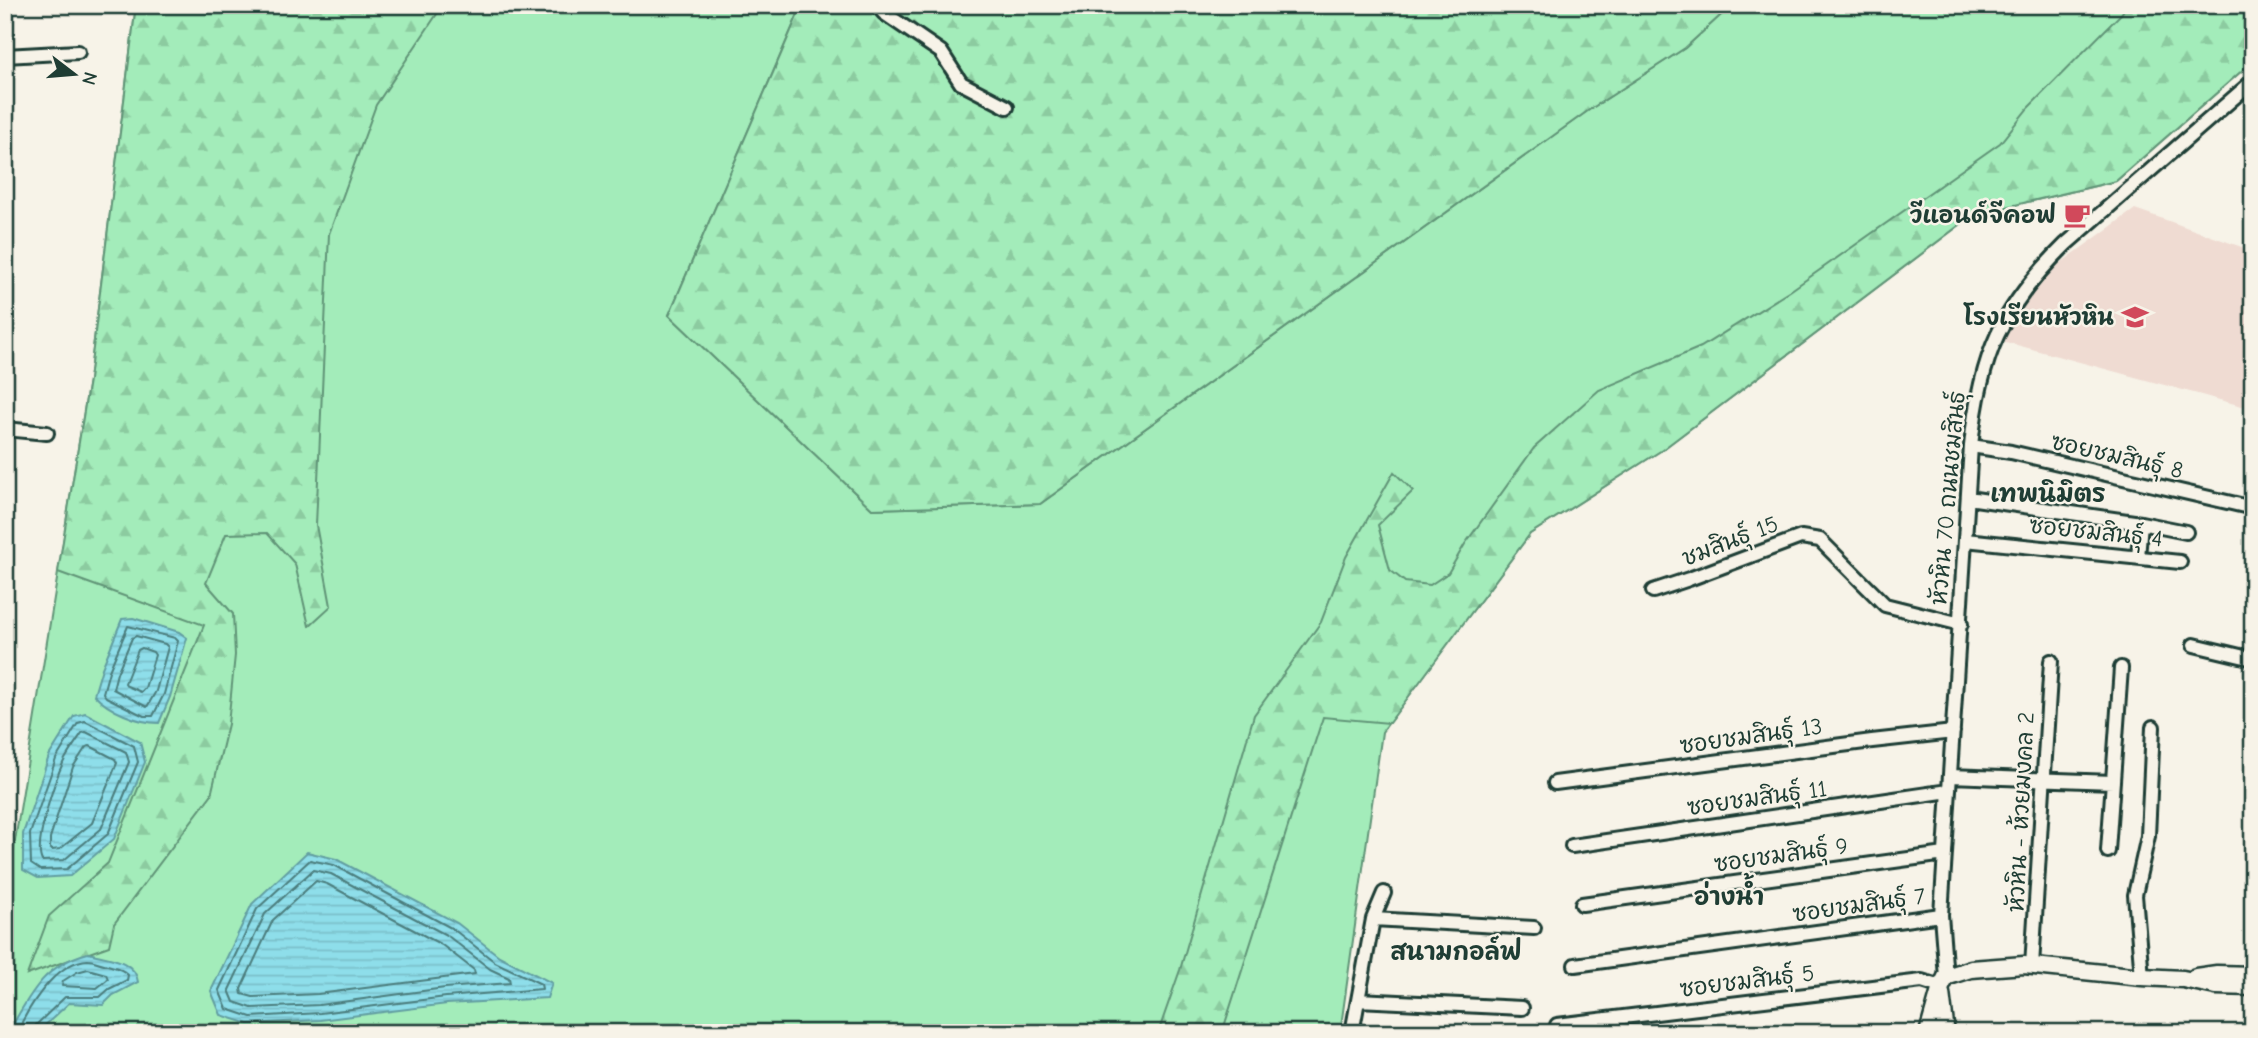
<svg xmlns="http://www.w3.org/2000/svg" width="2258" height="1038" font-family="'Comic Neue','Playpen Sans Thai',sans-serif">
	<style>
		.built { fill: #efdbd2 }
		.grass { fill: #a3ecba; stroke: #619477; stroke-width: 2 }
		.forest { fill: url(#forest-firs); stroke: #619477; stroke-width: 2 }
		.water { fill: url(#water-rules); stroke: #629ea1; stroke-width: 2 }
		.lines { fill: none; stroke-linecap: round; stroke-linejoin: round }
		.shore { stroke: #4b7d7d; stroke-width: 2 }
		.minor-casing { stroke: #1f3d34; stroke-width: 18 }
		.secondary-casing { stroke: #1f3d34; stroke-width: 21 }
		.minor { stroke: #f7f3e8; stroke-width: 12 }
		.secondary { stroke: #f7f3e8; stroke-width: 16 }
		.labels { text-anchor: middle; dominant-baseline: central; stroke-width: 5; stroke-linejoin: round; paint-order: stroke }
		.poi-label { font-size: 23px; font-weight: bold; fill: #1f3d34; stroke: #f7f3e8; text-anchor: end }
		.street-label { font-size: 23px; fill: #1f3d34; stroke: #f7f3e8 }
		.neighbourhood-label { font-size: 24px; font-weight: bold; fill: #1f3d34; stroke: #f7f3e8 }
	</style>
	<defs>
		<pattern id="forest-firs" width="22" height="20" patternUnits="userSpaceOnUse" patternTransform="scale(1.75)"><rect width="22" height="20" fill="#a3ecba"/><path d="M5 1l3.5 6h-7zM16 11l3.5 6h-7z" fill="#8ccba0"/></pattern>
		<pattern id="water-rules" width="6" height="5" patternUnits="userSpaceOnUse" patternTransform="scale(1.75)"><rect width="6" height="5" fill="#8edeea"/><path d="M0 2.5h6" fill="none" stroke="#7abfc9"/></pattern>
	</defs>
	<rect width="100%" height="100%" fill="#f7f3e8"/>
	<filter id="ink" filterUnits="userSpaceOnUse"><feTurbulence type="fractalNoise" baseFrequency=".0143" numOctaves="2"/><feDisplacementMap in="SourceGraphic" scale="14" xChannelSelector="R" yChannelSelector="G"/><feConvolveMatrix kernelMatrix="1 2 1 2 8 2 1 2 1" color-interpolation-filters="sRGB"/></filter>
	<g filter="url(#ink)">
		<path class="built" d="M2135 209 2253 251V409L2002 341 2032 293 2051 270Z"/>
		<path class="grass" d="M136 5H802L669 315 872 509 1040 504 1589 110 1685 48 1732 5H2253V61L2116 181 1973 215 1662 450 1530 534 1382 732 1340 1033H5V903L89 380Z"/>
		<path class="forest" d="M136 5H443L376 105 329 234 316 525 331 606 309 626 295 564 267 533 226 534 206 583 233 614 235 655 228 724 211 795 114 924 109 946 27 975 49 916 108 863 204 625 58 572 89 380Z
			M802 5H1732L1685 48 1589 110 1040 504 872 509 669 315Z
			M2126 5H2253V61L2116 181 1973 215 1662 450 1530 534 1389 723 1323 717 1222 1033H1158L1180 970 1254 715 1321 622 1346 557 1394 472 1413 491 1378 525 1390 570 1405 582 1430 585 1448 573 1465 544 1534 448 1599 390 1701 347 1790 291 2000 143 2028 108 2122 13Z"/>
		<path class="water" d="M133 618 179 632 187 638 170 697 159 723C138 723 109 711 94 695L102 668 122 619Z
			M85 713 140 742 145 762 114 839 70 876 38 878 23 870V834L49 756 74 716Z
			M307 852 336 859 457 923 499 956 552 983 547 998 447 1004 320 1020 249 1024 221 1015 211 991 252 904Z
			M88 953C106 958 135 959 138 982L113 995 103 1005 69 1003 38 1032 23 1033 12 1026C32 990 47 964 88 953Z"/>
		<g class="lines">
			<path class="shore" d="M128 626 175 638 178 641 164 694 153 716H144L106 697 103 693 109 671Z
				M136 636 165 644 168 647 156 691 147 707 113 689 117 673 132 638Z
				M142 648 153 652 155 655 145 688 141 692 127 686 125 683 138 650Z
				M85 721 134 746 138 762 108 834 67 869 40 870 31 864 30 834 56 759 78 723Z
				M86 732 126 752 129 762 101 829 64 860 42 861C33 845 55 779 64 761 69 752 76 742 82 733Z
				M90 746 115 759 117 763 92 823 60 849 52 850 50 848V838L73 767 86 747Z
				M310 860 334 865 453 929 495 962 541 984 542 989 446 997 320 1013 251 1017 227 1009 219 990 257 909Z
				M313 870 331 874 448 936 490 969 509 978 510 983 445 988 319 1005 252 1008 234 1002 229 990 265 914Z
				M316 881 327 884 442 945 474 970 475 974 318 994 253 997 242 994 241 989 273 920Z
				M88 969 106 974 108 979 97 988 62 986 63 981 77 972Z
				M26 1033 22 1022C34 999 59 961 88 960 93 960 99 963 104 964 113 967 122 968 128 975L127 980 109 989 100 997H65L35 1026 33 1033"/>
			<g class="minor-casing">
				<path id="minor" d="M877 5 884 13 941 52 961 83 1007 107
					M5 56 78 52
					M5 429 47 433
					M1971 446 2011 452 2253 508
					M1968 498 2141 523 2186 532
					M1965 540 2180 562
					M2138 557 2141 523
					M1653 591 1689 579 1801 537 1820 540 1885 605 1961 624
					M2194 645 2253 659
					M1950 776 2113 782
					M1555 783 1872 741 1953 732
					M1572 846 1949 791
					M2108 851 2121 668
					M1582 904 1945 854
					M1373 919 1534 928
					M1575 965 1941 915
					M2032 966 2051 661
					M1946 977 1941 915 1971 446C1980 355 2001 308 2066 244L2253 81
					M2142 977 2135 895 2148 836 2153 727
					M1358 1000 1522 1008
					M1557 1025 1922 981 1941 987
					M1352 1033 1373 919 1384 893"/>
			</g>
			<g class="secondary-casing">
				<path id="secondary" d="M2196 977 2217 974 2253 975
					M1941 993 1946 1033
					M1928 1033 1941 987 1946 977 1971 969 2024 965 2142 977 2183 979 2216 986 2253 987"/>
			</g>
			<use href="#minor" class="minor"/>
			<use href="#secondary" class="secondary"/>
		</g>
	</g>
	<defs>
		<g id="cafe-bare" transform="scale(2.1)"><path d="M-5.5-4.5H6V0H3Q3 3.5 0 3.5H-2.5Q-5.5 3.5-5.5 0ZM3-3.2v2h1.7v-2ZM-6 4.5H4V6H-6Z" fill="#d1495b" stroke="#f7f3e8" stroke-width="2.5" paint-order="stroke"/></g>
		<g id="school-bare" transform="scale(2.1)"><path d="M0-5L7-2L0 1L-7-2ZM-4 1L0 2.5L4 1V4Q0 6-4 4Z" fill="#d1495b" stroke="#f7f3e8" stroke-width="2.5" paint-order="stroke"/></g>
	</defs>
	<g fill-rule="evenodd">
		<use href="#cafe-bare" x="2077" y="215"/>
		<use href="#school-bare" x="2135" y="317"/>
	</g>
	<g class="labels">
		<g class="poi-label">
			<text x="2056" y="215">วีแอนด์จีคอฟ</text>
			<text x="2114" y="317">โรงเรียนหัวหิน</text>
		</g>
		<g class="street-label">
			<text transform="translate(2117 456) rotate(13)">ซอยชมสินธุ์ 8</text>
			<text transform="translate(1948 498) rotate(-85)">หัวหิน 70 ถนนชมสินธุ์</text>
			<text transform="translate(2096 532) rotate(6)">ซอยชมสินธุ์ 4</text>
			<text transform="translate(1730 541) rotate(-21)">ชมสินธุ์ 15</text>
			<text transform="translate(1751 736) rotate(-8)">ซอยชมสินธุ์ 13</text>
			<text transform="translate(1757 798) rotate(-8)">ซอยชมสินธุ์ 11</text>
			<text transform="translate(2021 812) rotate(-87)">หัวหิน - ห้วยมงคล 2</text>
			<text transform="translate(1781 855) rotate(-8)">ซอยชมสินธุ์ 9</text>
			<text transform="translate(1859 905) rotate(-8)">ซอยชมสินธุ์ 7</text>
			<text transform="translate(1747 981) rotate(-7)">ซอยชมสินธุ์ 5</text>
		</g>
		<g class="neighbourhood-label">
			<text x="2048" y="494">เทพนิมิตร</text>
			<text x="1729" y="897">อ่างน้ำ</text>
			<text x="1456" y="952">สนามกอล์ฟ</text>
		</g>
	</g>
	<rect width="2258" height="1038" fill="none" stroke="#f7f3e8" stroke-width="28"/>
	<rect x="14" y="14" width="2230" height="1010" fill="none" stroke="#1f3d34" stroke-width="2.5" filter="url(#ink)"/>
	<g transform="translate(74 74) rotate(106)" stroke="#f7f3e8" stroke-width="5" paint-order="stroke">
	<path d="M0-5L12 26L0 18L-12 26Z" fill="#1f3d34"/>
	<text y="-10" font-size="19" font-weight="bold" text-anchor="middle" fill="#1f3d34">N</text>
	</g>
</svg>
